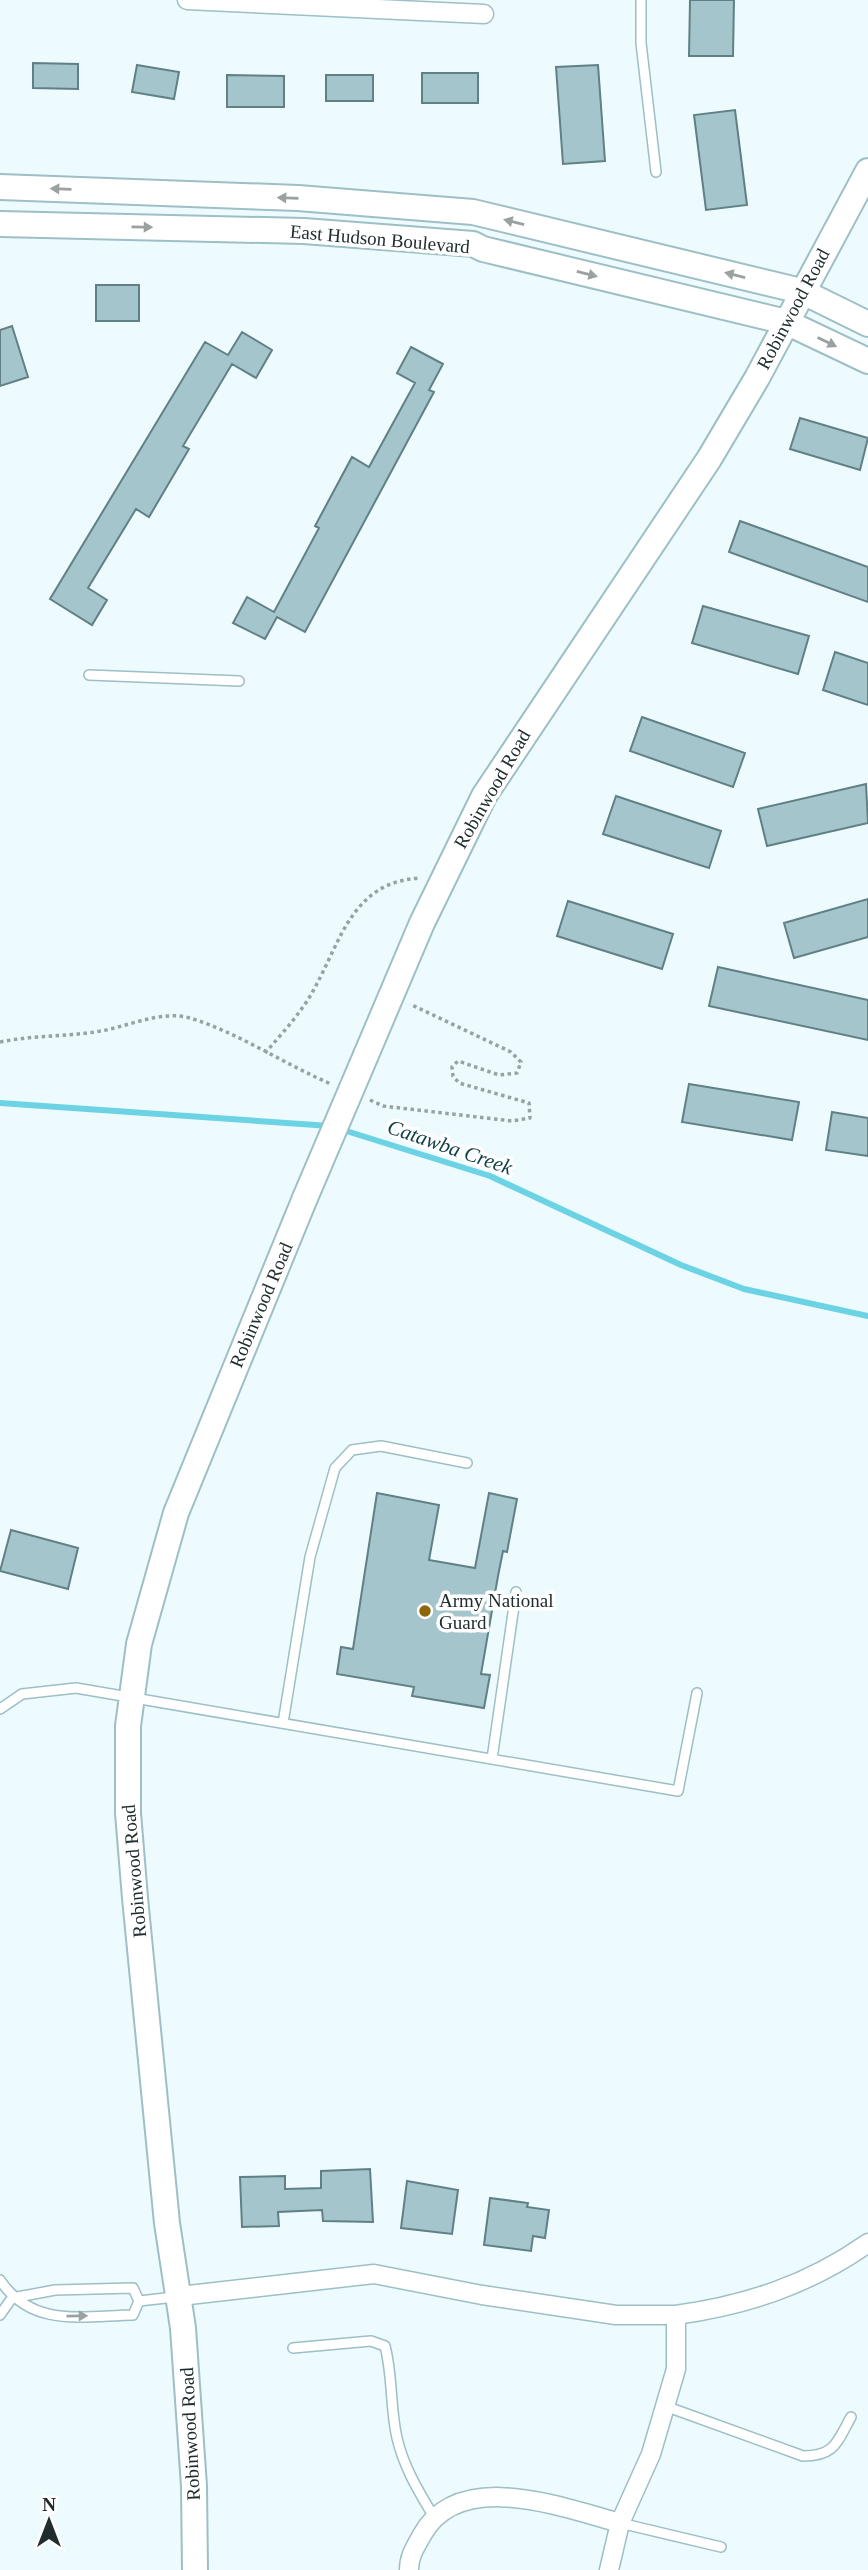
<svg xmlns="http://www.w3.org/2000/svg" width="868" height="2570" font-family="'Times New Roman',serif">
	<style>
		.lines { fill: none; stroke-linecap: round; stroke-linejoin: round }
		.stream { stroke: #6cd3e5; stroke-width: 6 }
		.building { fill: #a3c5cb; stroke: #608085; stroke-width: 2 }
		.service-casing { stroke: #9dbfc5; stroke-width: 12 }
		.minor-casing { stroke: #9dbfc5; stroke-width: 21 }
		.secondary-casing { stroke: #9dbfc5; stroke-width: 28 }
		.path { stroke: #95a3a5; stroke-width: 3.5; stroke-dasharray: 3.5 3.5; stroke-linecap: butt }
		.service { stroke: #fff; stroke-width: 9 }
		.minor { stroke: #fff; stroke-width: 18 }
		.secondary { stroke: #fff; stroke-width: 24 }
		.secondary-bridge-casing { stroke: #9dbfc5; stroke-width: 28; stroke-linecap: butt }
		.secondary-bridge { stroke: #fff; stroke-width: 24 }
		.oneway { fill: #9ba0a1 }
		.poi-dot { fill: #8d680b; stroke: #fff; stroke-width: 2.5 }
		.labels { text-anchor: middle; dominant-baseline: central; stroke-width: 7; stroke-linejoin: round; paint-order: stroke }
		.street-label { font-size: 19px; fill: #202d2f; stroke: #fff }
		.poi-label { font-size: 19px; fill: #202d2f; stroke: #fff; text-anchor: start }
		.water-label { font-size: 21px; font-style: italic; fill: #104048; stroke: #fff }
	</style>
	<rect width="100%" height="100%" fill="#edfbfe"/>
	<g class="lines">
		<path class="stream" d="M0 1103 330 1126
			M340 1129 490 1176 681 1265 744 1289 868 1316"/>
	</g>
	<path class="building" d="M690 0H734L733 56H689Z
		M33 63 78 64V89L33 88Z
		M137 65 179 72 174 99 132 92Z
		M598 65 605 161 563 164 556 67Z
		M422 73H478V103H422Z
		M227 75 284 76V107H227Z
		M326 75H373V101H326Z
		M735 110 747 205 706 210 694 115Z
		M96 285H139V321H96Z
		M12 326 28 377 0 386V330Z
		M242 332 272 350 256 378 232 364 183 446 189 449 149 517 136 509 88 588 107 600 92 625 50 599 205 342 228 355Z
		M411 347 443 364 429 390 434 392 305 632 277 617 265 639 233 623 247 597 274 612 319 528 315 526 352 457 369 467 415 383 397 373Z
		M800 418 868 438 860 470 790 449Z
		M740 521 868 567V602L729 552Z
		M703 606 809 636 798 674 692 643Z
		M835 652 868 663V705L823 690Z
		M642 717 745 753 733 787 630 751Z
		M866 784 868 823 767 846 758 809Z
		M616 796 721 831 709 868 603 834Z
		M868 899V937L794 958 784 923Z
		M568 901 673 934 662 969 557 936Z
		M718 967 868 1000V1040L709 1006Z
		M689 1084 799 1102 792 1140 682 1122Z
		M832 1112 868 1118V1156L826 1150Z
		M377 1493 439 1505 429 1560 475 1568 489 1493 517 1499 507 1552 503 1551 498 1576 481 1674 490 1675 484 1708 412 1696 414 1687 337 1674 341 1647 353 1649Z
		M11 1530 78 1548 68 1589 0 1571Z
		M370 2169 373 2222 323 2221 322 2210 278 2212 279 2226 242 2227 240 2177 285 2176V2189L321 2188V2171Z
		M407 2181 458 2190 452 2234 401 2228Z
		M490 2198 528 2203 527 2207 549 2210 545 2238 533 2236 531 2251 484 2245Z"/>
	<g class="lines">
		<g class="service-casing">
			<path id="service" d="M641 0V43L656 172
				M89 675 239 681
				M0 1709 22 1694 76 1688 678 1791 697 1693
				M283 1723 310 1557 335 1468 352 1450 381 1446 467 1463
				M492 1759 516 1592
				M0 2280C32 2328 82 2316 133 2315L139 2301 133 2288 55 2290 12 2298 0 2315
				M139 2301 175 2297
				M293 2348 371 2341 385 2346C393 2377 390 2408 397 2438 404 2468 419 2492 434 2517
				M665 2406 803 2456C835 2456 837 2442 851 2417
				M620 2523 721 2547"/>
		</g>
		<g class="minor-casing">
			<path id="minor" d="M187 0 484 14
				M180 2296 374 2274 482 2295 616 2315H676V2369L651 2454 620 2523 609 2570
				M676 2315C747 2305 808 2285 868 2243
				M409 2570C409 2556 415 2548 422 2535 459 2468 561 2507 620 2523"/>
		</g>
		<g class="secondary-casing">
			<path id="secondary" d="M0 187 298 198 473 212 801 291 868 324
				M0 224 304 231 473 244 483 249 786 322 868 361
				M366 1055 422 923 484 796 709 459 757 378 868 171
				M195 2570 194 2486 183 2328 167 2223 135 1898 128 1813V1726L139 1644 176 1513 305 1198"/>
		</g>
		<path class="path" d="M0 1042C34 1035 67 1037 101 1031 129 1026 162 1010 190 1018 239 1033 284 1064 331 1084
			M265 1053C280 1036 297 1017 309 998 340 947 349 881 421 878
			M370 1100 383 1106 512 1121 530 1118 529 1103 459 1083 453 1076 452 1067 458 1061 499 1075 517 1073 521 1062 511 1052 410 1004"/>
		<use href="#service" class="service"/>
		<use href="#minor" class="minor"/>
		<use href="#secondary" class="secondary"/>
		<g class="secondary-bridge-casing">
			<path id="secondary-bridge" d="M305 1198 366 1055"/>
		</g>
		<use href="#secondary-bridge" class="secondary-bridge"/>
	</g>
	<defs><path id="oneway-solid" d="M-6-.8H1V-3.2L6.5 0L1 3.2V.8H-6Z" transform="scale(1.75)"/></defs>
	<g class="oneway">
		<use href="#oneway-solid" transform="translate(61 189) rotate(-178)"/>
		<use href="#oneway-solid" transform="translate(288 198) rotate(-178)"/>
		<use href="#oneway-solid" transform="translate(514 222) rotate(-166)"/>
		<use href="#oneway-solid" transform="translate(142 227) rotate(1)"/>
		<use href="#oneway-solid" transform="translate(587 274) rotate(14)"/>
		<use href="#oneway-solid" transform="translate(735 275) rotate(-166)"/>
		<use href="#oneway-solid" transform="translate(827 342) rotate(26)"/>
		<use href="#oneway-solid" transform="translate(77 2316) rotate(-1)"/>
	</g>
	<circle class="poi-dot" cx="425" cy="1611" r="7"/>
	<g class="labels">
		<g class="street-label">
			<text transform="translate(380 239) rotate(5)">East Hudson Boulevard</text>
			<text transform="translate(793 309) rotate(-62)">Robinwood Road</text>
			<text transform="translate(492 789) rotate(-60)">Robinwood Road</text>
			<text transform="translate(261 1305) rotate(-67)">Robinwood Road</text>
			<text transform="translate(134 1871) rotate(-95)">Robinwood Road</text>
			<text transform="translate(190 2434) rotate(-93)">Robinwood Road</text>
		</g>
		<g class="poi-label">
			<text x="439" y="1600">Army National<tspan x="439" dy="22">Guard</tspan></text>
		</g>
		<g class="water-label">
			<text transform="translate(450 1147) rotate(19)">Catawba Creek</text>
		</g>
	</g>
	<g transform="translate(49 2521)" stroke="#ffffff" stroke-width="5" paint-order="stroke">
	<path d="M0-5L12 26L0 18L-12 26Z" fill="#202d2f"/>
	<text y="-10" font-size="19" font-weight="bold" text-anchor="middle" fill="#202d2f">N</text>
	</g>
</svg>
